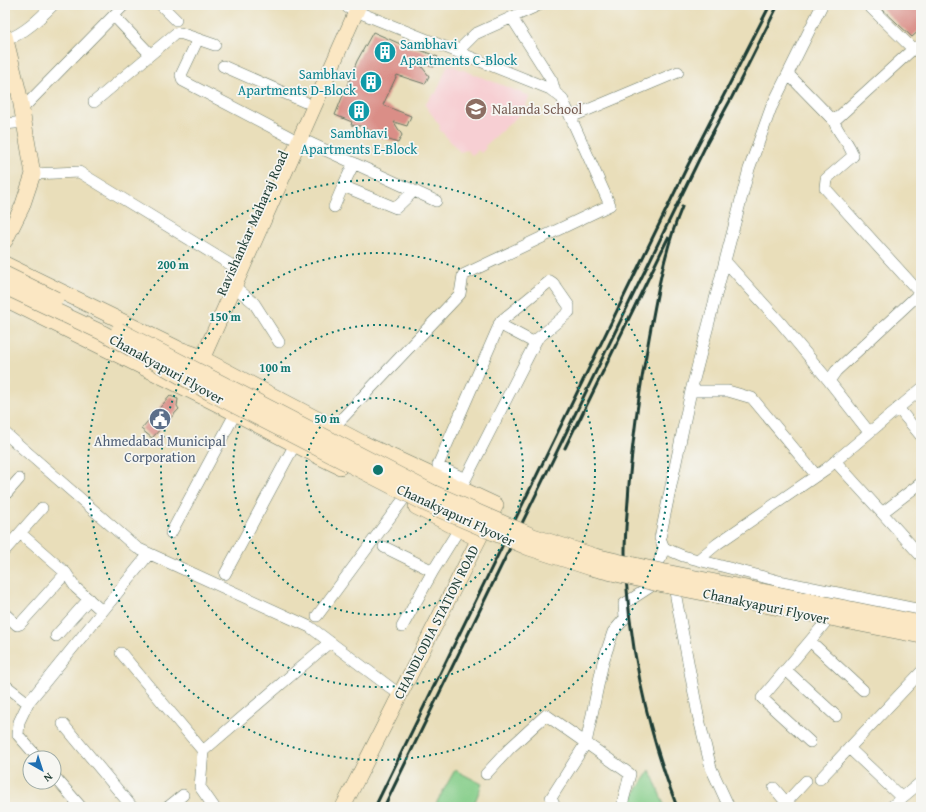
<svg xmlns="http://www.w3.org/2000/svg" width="926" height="812" font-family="'Gentium Book Plus',serif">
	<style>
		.built { fill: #f7cfd3 }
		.green { fill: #86ce8a; stroke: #52865f }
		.building { fill: #da8e87 }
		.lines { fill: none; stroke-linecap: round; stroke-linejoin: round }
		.street-casing { stroke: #667563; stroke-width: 12 }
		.secondary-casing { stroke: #667563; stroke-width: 16 }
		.street { stroke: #fff; stroke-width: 11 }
		.secondary { stroke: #fbe7c3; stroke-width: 15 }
		.rail { stroke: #1f3d34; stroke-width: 3 }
		.secondary-bridge-casing { stroke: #667563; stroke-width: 16; stroke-linecap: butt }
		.secondary-bridge { stroke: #fbe7c3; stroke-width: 15 }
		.ring { fill: none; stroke: #0f766e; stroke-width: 2; stroke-dasharray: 2 4 }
		.labels { text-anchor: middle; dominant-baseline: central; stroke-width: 3.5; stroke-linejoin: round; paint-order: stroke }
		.culture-label { font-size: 14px; fill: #0d838f; stroke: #f6f6f2; text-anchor: start }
		.education-label { font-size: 14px; fill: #785e54; stroke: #f6f6f2; text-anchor: start }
		.street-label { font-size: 14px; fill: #1f3d34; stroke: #f6f6f2 }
		.service-label { font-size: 14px; fill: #4e5e75; stroke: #f6f6f2 }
		.centre { fill: #0f766e; stroke: #f6f6f2; stroke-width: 2 }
		.ring-label { font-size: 12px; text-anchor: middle; font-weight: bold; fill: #0f766e; stroke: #f6f6f2; stroke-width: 3.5; stroke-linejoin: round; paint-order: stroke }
	</style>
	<rect width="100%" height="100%" fill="#f6f6f2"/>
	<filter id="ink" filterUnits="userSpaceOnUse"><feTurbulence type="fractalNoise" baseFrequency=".025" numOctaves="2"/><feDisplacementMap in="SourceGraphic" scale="8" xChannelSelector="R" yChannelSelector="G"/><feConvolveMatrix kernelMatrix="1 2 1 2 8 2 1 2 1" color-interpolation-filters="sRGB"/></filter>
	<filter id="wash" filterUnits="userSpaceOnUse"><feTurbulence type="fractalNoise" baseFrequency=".012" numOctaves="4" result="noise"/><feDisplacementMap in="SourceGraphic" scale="16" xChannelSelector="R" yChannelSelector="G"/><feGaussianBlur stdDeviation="0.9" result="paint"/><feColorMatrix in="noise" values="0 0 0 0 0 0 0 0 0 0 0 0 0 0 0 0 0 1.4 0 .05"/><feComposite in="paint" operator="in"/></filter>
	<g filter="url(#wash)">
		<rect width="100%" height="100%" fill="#e9deba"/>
		<path class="built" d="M448 64 530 96 526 105 528 107 485 146 486 148 481 153 478 150 476 152 477 153 472 155 467 150 460 152 439 129 440 126 425 105 432 95 436 93Z"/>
		<path class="green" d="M455 770 482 784 473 807H434Z
			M650 770 665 807H625Z"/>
		<g id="blocks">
			<path class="building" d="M887 5H921V29L912 37 882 9Z
				M373 32 414 50 415 48 438 57 434 67 419 63 429 76 425 84 397 75 383 105 411 116 407 126 394 122 402 135 398 143 375 135 376 133 360 126 351 125 352 122 335 115 357 61Z
				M170 396 178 399 177 406 179 409 152 438 141 429Z"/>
		</g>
	</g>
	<g filter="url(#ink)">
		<use href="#blocks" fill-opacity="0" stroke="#667563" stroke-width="1"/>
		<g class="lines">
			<g class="street-casing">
				<path id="street" d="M161 5 176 20
					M822 5 771 108 749 169 691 391 660 538 664 548 683 556 779 581 921 610
					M868 5 913 49 921 45
					M114 16 150 54
					M512 18 552 81 555 92
					M198 39 181 75 183 81 290 137
					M6 40C25 33 39 19 53 5
					M913 49 834 121C838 135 850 142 853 156L826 179 825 188 920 293
					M455 50H459L475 34 539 5
					M223 66 305 102
					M788 74 834 121
					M5 86 17 85
					M94 102 175 34 180 33 215 45
					M22 109 124 5
					M571 117 678 72
					M5 124 24 122
					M299 138 436 201
					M354 163 343 186 396 208 414 191
					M33 174 79 172 233 266
					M334 207 343 186
					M725 261 780 322 829 381
					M235 287 254 303 279 342
					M499 324 535 343
					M691 391H728L752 398 816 475
					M898 408 921 436
					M333 428 460 294 463 275 610 205 562 98 550 89 348 8
					M869 432 829 381 836 371 851 357 921 292
					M5 433 137 548 310 627 399 694
					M835 461 921 556
					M461 488 537 339 569 312V306L553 283 550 281 501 321 438 465 440 467 465 479
					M5 495 19 479
					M882 513 921 483
					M20 533 66 573 76 588 102 611
					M171 533 235 414
					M384 547 433 571 402 627
					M5 550 42 508
					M698 560 717 544 826 469 921 389
					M433 571 459 529
					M225 574 294 446
					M654 576 664 548
					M675 592 698 715 711 768 729 807
					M5 614 17 625 20 624 66 573
					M317 616 403 500
					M56 636 89 599
					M810 641 863 690
					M121 653 203 751
					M786 670 836 716
					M5 685 28 703 19 722 18 735 38 758
					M28 703 149 554
					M63 724 132 807
					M810 742 762 698 825 623
					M849 748 902 798
					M486 774 510 748 546 715 586 743 551 798 555 807
					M54 776 81 807
					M820 779 921 672
					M774 788 790 807
					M623 801 630 774 586 743 603 662 613 632 625 618 624 604 650 587
					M168 807 183 795
					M214 807 200 787 203 751 330 642
					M782 807 806 781
					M891 807 921 782"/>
			</g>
			<g class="secondary-casing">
				<path id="secondary" d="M5 36 19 93 33 174 22 207 5 241
					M5 264 177 348 194 354 363 443 496 505 343 807
					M5 299C69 331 133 363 197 394 245 417 291 444 340 467
					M199 366 359 5
					M416 507 478 539"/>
			</g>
			<use href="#street" class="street"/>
			<use href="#secondary" class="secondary"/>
			<path class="rail" d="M576 427 668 238
				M565 448 578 421
				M375 807 688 165 770 5
				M384 807 707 143 732 97 778 5
				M677 807C646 727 627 638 625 552 625 530 628 507 629 484 633 437 639 391 648 344 656 299 664 250 682 207"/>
			<g class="secondary-bridge-casing">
				<path id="secondary-bridge" d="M5 274 56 299
					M5 287 103 333 210 393 428 505 529 548 591 568 658 584 921 636
					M119 330 434 493 533 536 595 556 661 571 921 623"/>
			</g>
			<use href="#secondary-bridge" class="secondary-bridge"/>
		</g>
	</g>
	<g class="ring">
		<circle cx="378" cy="470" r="72"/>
		<circle cx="378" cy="470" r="145"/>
		<circle cx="378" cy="470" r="217"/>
		<circle cx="378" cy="470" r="290"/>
	</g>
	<defs>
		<g id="building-disc" transform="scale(1.15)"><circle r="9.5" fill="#0f9aa8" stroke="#f6f6f2"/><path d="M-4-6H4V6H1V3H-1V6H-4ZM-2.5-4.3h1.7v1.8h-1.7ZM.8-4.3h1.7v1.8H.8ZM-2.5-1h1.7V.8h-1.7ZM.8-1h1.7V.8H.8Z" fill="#fff"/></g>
		<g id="school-disc" transform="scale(1.15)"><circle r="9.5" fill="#8d6e63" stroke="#f6f6f2"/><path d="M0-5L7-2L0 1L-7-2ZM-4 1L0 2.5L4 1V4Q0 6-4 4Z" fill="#fff"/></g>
		<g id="civic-disc" transform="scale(1.15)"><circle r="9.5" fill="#5c6f8a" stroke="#f6f6f2"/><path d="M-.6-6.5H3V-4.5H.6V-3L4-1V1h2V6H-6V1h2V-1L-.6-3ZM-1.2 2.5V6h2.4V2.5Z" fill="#fff"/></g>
	</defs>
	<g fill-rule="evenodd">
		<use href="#building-disc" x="385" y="52"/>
		<use href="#building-disc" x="371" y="82"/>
		<use href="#school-disc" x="476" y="109"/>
		<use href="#building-disc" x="359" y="111"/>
		<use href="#civic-disc" x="160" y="419"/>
	</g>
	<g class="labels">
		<g class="culture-label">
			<text x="400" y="44">Sambhavi<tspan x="400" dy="16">Apartments C-Block</tspan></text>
			<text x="356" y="74" text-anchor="end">Sambhavi<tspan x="356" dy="16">Apartments D-Block</tspan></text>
			<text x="359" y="133" text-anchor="middle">Sambhavi<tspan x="359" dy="16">Apartments E-Block</tspan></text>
		</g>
		<g class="education-label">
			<text x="492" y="109">Nalanda School</text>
		</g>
		<g class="street-label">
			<text transform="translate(252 223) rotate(-66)">Ravishankar Maharaj Road</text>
			<text transform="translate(167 369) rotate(29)">Chanakyapuri Flyover</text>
			<text transform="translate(456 515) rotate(25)">Chanakyapuri Flyover</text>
			<text transform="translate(766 606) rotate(12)">Chanakyapuri Flyover</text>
			<text transform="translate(436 622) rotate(-63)">CHANDLODIA STATION ROAD</text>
		</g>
		<g class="service-label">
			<text x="160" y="441">Ahmedabad Municipal<tspan x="160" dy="16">Corporation</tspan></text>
		</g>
	</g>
	<circle cx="378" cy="470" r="6" class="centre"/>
	<g class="ring-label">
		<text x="173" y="269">200 m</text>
		<text x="225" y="321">150 m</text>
		<text x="275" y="372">100 m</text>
		<text x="327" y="423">50 m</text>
	</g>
	<rect width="926" height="812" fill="none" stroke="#f6f6f2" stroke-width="20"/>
	<g transform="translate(42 770) rotate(141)"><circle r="19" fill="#f6f6f2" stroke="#a0aca6"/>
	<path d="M0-3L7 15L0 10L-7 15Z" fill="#1f6fb2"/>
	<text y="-6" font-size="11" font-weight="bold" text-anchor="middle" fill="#1f3d34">N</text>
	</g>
</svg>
